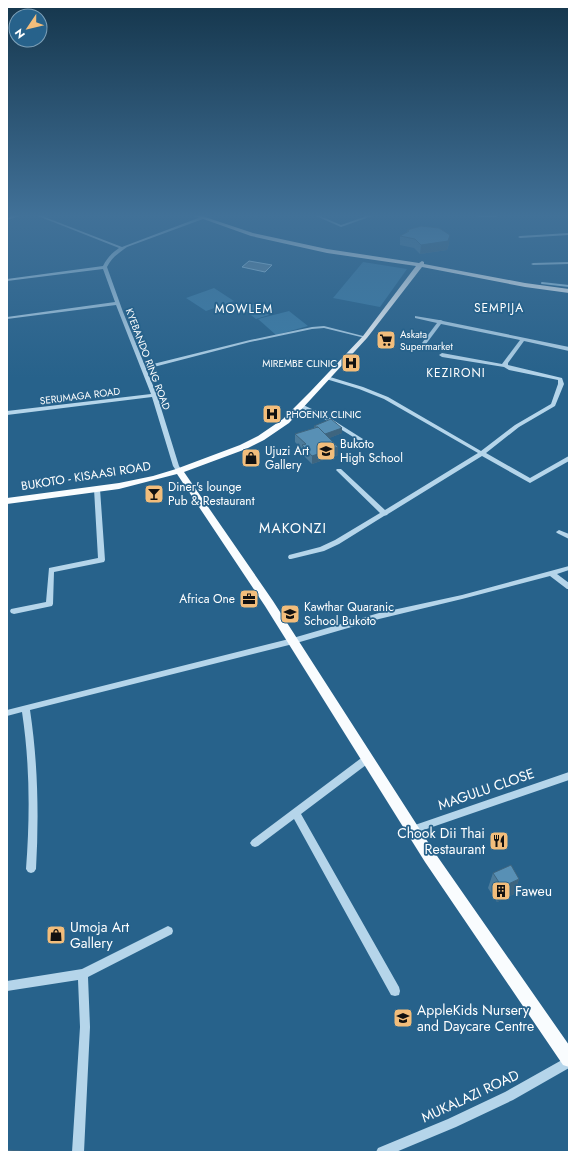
<svg xmlns="http://www.w3.org/2000/svg" width="576" height="1159" font-family="Jost,sans-serif">
	<style>
		.green { fill: #3c7da7 }
		.water { fill: #648aa5; stroke: #aad2ea }
		.lines { fill: none; stroke-linecap: round; stroke-linejoin: round }
		.stream { stroke: #aad2ea; stroke-width: 2 }
		.minor { fill: #b5d5ea; fill-rule: evenodd }
		.major { fill: #f9fcfe; fill-rule: evenodd }
		.wall { fill: #4c7c9c }
		.shaded-wall { fill: #3e657f }
		.building { fill: #5890b5; stroke: #3e657f }
		.labels { text-anchor: middle; dominant-baseline: central; stroke-width: 3.5; stroke-linejoin: round; paint-order: stroke }
		.far-poi-label { font-size: 10px; fill: #fff; stroke: #27628b; text-anchor: start }
		.far-street-label { font-size: 10px; fill: #fff; stroke: #27628b }
		.far-quarter-label { font-size: 12px; letter-spacing: 1px; fill: #fff; stroke: #27628b }
		.poi-label { font-size: 12px; fill: #fff; stroke: #27628b; text-anchor: start }
		.street-label { font-size: 12px; fill: #fff; stroke: #27628b }
		.quarter-label { font-size: 14px; letter-spacing: 1px; fill: #fff; stroke: #27628b }
		.near-street-label { font-size: 14px; fill: #fff; stroke: #27628b }
		.near-poi-label { font-size: 14px; fill: #fff; stroke: #27628b; text-anchor: start }
	</style>
	<rect width="100%" height="100%" fill="#27628b"/>
	<path class="green" d="M363 262 407 269 380 307 333 298Z
		M214 288 234 301 206 311 186 298Z
		M255 304 269 315 256 319 242 308Z
		M289 311 308 326 276 335 258 319Z"/>
	<path class="water" d="M249 261 272 265 265 272 242 267Z"/>
	<g class="lines">
		<path class="stream" d="M542 283 569 286"/>
		<path class="minor" d="M14 216H19L7 220V218Z
			M38 216H42L122 247 201 217H203V219L127 247C119 253 112 257 107 267L123 312 145 366 250 340 312 327 324 326 367 337 365 338 324 328 312 329 250 342 146 369 157 395 179 466 182 471 179 473 177 472 173 466 152 397 7 415V411L151 394 116 305 7 319V317L115 302 103 269 7 281V279L103 266C107 258 112 253 119 248Z
			M316 216H320L341 225 367 216H372L341 227Z
			M478 216H497L495 217H480Z
			M569 233V235L520 238 518 237 520 236Z
			M569 262V264L533 265 531 264 533 263Z
			M415 316 439 320H441L443 321 569 347V351L524 341 508 363V365L562 378 564 384 555 406 519 427 486 453 530 478 567 457 569 456V461L530 483 482 456 388 514 387 515 384 516 339 544 324 551 291 559H289L288 557 289 555 320 547 335 540 380 513 337 471 336 470 337 469H341L385 510 478 453 384 399 359 389 326 379V377H330L363 387 388 397 481 451 515 425 551 404 558 384V380L509 370 504 367 442 357 439 355 442 353 502 364 520 340 441 324 426 344H424L422 343 437 323 415 318Z
			M301 404 325 415 363 439 362 440H358L321 417 299 407V405Z
			M97 487 100 489 105 560 104 562 54 572 53 604 52 606 14 614 11 613 10 611 11 609 46 602 49 568 98 558 94 489Z
			M559 530 569 534V539L557 533 556 532Z
			M569 566V570L557 574 569 583V589H567L550 576 462 599 379 619 293 644 30 710C38 763 39 816 36 869L34 872 31 873 28 872 26 869C30 816 30 765 22 712L7 716V710L293 638 379 613 462 595Z
			M367 755 370 756 371 759 370 762 301 814 399 987 400 991 399 995 395 996 391 995 294 819 258 846 255 847 252 846 250 843 252 840 364 756Z
			M569 772V780L412 834 409 833 407 830 409 827 412 826Z
			M168 926 172 928 173 931 172 934 88 977 90 1027 84 1152H72L80 1027 78 980 7 991V981L82 969Z
			M569 1056V1068L513 1100 456 1127 396 1152H376L378 1148 448 1119 505 1092Z"/>
		<path class="major" d="M195 216H202L253 233 327 249 419 263 422 261 424 262V264L525 283 569 289V293L525 287 422 267 367 338 289 423 264 440 246 449 184 472 273 601 435 853 569 1045V1067L563 1065 425 862 265 606 177 474 119 489 7 504V498L119 483 153 476 176 469 240 445 258 436 283 419 310 392 363 336 416 266 327 253 251 236Z"/>
	</g>
	<path class="wall" d="M407 230 449 244 447 250 420 254 414 248 400 245V236L407 232Z
		M314 426 342 428V433L329 438 338 447V455L312 464 302 454V449L295 442V434L314 428Z
		M493 873 519 879 514 894 497 902 488 888Z"/>
	<path class="shaded-wall" d="M450 235 449 244 447 250 420 254 421 245Z
		M342 428V433L325 440V434Z
		M338 447V455L312 464V456Z
		M519 879 514 894 497 902 502 887Z"/>
	<path class="building" d="M421 226 439 228 450 235 448 241 421 245 415 239 400 236 409 231 407 230Z
		M331 419 342 428 325 434 318 427H316L314 426Z
		M318 427 338 447 312 456 302 445 306 444 295 434Z
		M511 865 519 879 502 887 493 873Z
		M7 1150 35 1152H7Z"/>
	<linearGradient id="sky" x2="0" y2="1"><stop stop-color="#15364c"/><stop offset="0.57" stop-color="#417198"/><stop offset="1" stop-color="#417198" stop-opacity="0"/></linearGradient>
	<rect width="576" height="378" fill="url(#sky)"/>
	<defs>
		<g id="supermarket-square" transform="scale(1)"><rect x="-9" y="-9" width="18" height="18" rx="4" fill="#f2bd7b" stroke="#27628b"/><path d="M-6-5.5h2.5l.6 2H6L4.5 2H-2.5L-4.4-4H-6ZM-1.5 3.2a1.3 1.3 0 1 0 .1 0ZM3 3.2a1.3 1.3 0 1 0 .1 0Z" fill="#111"/></g>
		<g id="hospital-square" transform="scale(1)"><rect x="-9" y="-9" width="18" height="18" rx="4" fill="#f2bd7b" stroke="#27628b"/><path d="M-5-5h3v3.5h4V-5h3V5h-3V1.5h-4V5h-3Z" fill="#111"/></g>
		<g id="school-square" transform="scale(1)"><rect x="-9" y="-9" width="18" height="18" rx="4" fill="#f2bd7b" stroke="#27628b"/><path d="M0-5L7-2L0 1L-7-2ZM-4 1L0 2.5L4 1V4Q0 6-4 4Z" fill="#111"/></g>
		<g id="shop-square" transform="scale(1)"><rect x="-9" y="-9" width="18" height="18" rx="4" fill="#f2bd7b" stroke="#27628b"/><path d="M-5-2.5h2.3a2.7 3.5 0 0 1 5.4 0H5L5.5 6h-11ZM-1.5-2.5h3a1.5 2.3 0 0 0-3 0Z" fill="#111"/></g>
		<g id="bar-square" transform="scale(1)"><rect x="-9" y="-9" width="18" height="18" rx="4" fill="#f2bd7b" stroke="#27628b"/><path d="M-6-5H6L.8 .8V4.5H3.5V6h-7V4.5H-.8V.8Z" fill="#111"/></g>
		<g id="office-square" transform="scale(1)"><rect x="-9" y="-9" width="18" height="18" rx="4" fill="#f2bd7b" stroke="#27628b"/><path d="M-6-3h4V-5.5h4V-3h4V5H-6ZM-1-4.5V-3h2v-1.5ZM-6 0V1H6V0Z" fill="#111"/></g>
		<g id="restaurant-square" transform="scale(1)"><rect x="-9" y="-9" width="18" height="18" rx="4" fill="#f2bd7b" stroke="#27628b"/><path d="M-5-6h1v4h1v-4h1v4h1v-4h1v5L-1.5 .5V6h-2V.5L-5-1ZM5-6V6H3V1.5H1.5Q1.5-4 5-6Z" fill="#111"/></g>
		<g id="building-square" transform="scale(1)"><rect x="-9" y="-9" width="18" height="18" rx="4" fill="#f2bd7b" stroke="#27628b"/><path d="M-4-6H4V6H1V3H-1V6H-4ZM-2.5-4.3h1.7v1.8h-1.7ZM.8-4.3h1.7v1.8H.8ZM-2.5-1h1.7V.8h-1.7ZM.8-1h1.7V.8H.8Z" fill="#111"/></g>
	</defs>
	<g fill-rule="evenodd">
		<use href="#supermarket-square" x="386" y="340"/>
		<use href="#hospital-square" x="351" y="363"/>
		<use href="#hospital-square" x="272" y="414"/>
		<use href="#school-square" x="326" y="451"/>
		<use href="#shop-square" x="251" y="458"/>
		<use href="#bar-square" x="154" y="494"/>
		<use href="#office-square" x="249" y="599"/>
		<use href="#school-square" x="290" y="614"/>
		<use href="#restaurant-square" x="499" y="841"/>
		<use href="#building-square" x="501" y="891"/>
		<use href="#shop-square" x="56" y="935"/>
		<use href="#school-square" x="403" y="1018"/>
	</g>
	<g class="labels">
		<g class="far-poi-label">
			<text x="400" y="334">Askata<tspan x="400" dy="12">Supermarket</tspan></text>
			<text x="337" y="363" text-anchor="end">MIREMBE CLINIC</text>
			<text x="286" y="414">PHOENIX CLINIC</text>
		</g>
		<g class="far-street-label">
			<text transform="translate(148 359) rotate(69)">KYEBANDO RING ROAD</text>
			<text transform="translate(80 396) rotate(-7)">SERUMAGA ROAD</text>
		</g>
		<g class="far-quarter-label">
			<text x="499" y="308">SEMPIJA</text>
			<text x="244" y="309">MOWLEM</text>
			<text x="456" y="373">KEZIRONI</text>
		</g>
		<g class="poi-label">
			<text x="340" y="444">Bukoto<tspan x="340" dy="14">High School</tspan></text>
			<text x="265" y="451">Ujuzi Art<tspan x="265" dy="14">Gallery</tspan></text>
			<text x="168" y="487">Diner's lounge<tspan x="168" dy="14">Pub &amp; Restaurant</tspan></text>
			<text x="235" y="599" text-anchor="end">Africa One</text>
			<text x="304" y="607">Kawthar Quaranic<tspan x="304" dy="14">School Bukoto</tspan></text>
		</g>
		<g class="street-label">
			<text transform="translate(86 476) rotate(-9)">BUKOTO - KISAASI ROAD</text>
		</g>
		<g class="quarter-label">
			<text x="293" y="528">MAKONZI</text>
		</g>
		<g class="near-street-label">
			<text transform="translate(486 789) rotate(-19)">MAGULU CLOSE</text>
			<text transform="translate(470 1096) rotate(-25)">MUKALAZI ROAD</text>
		</g>
		<g class="near-poi-label">
			<text x="485" y="833" text-anchor="end">Chook Dii Thai<tspan x="485" dy="16">Restaurant</tspan></text>
			<text x="515" y="891">Faweu</text>
			<text x="70" y="927">Umoja Art<tspan x="70" dy="16">Gallery</tspan></text>
			<text x="417" y="1010">AppleKids Nursery<tspan x="417" dy="16">and Daycare Centre</tspan></text>
		</g>
	</g>
	<rect width="576" height="1159" fill="none" stroke="#ffffff" stroke-width="16"/>
	<g transform="translate(28 28) rotate(235)"><circle r="19" fill="#27628b" stroke="#7da1b9"/>
	<path d="M0-3L7 15L0 10L-7 15Z" fill="#f2bd7b"/>
	<text y="-6" font-size="11" font-weight="bold" text-anchor="middle" fill="#ffffff">N</text>
	</g>
</svg>
